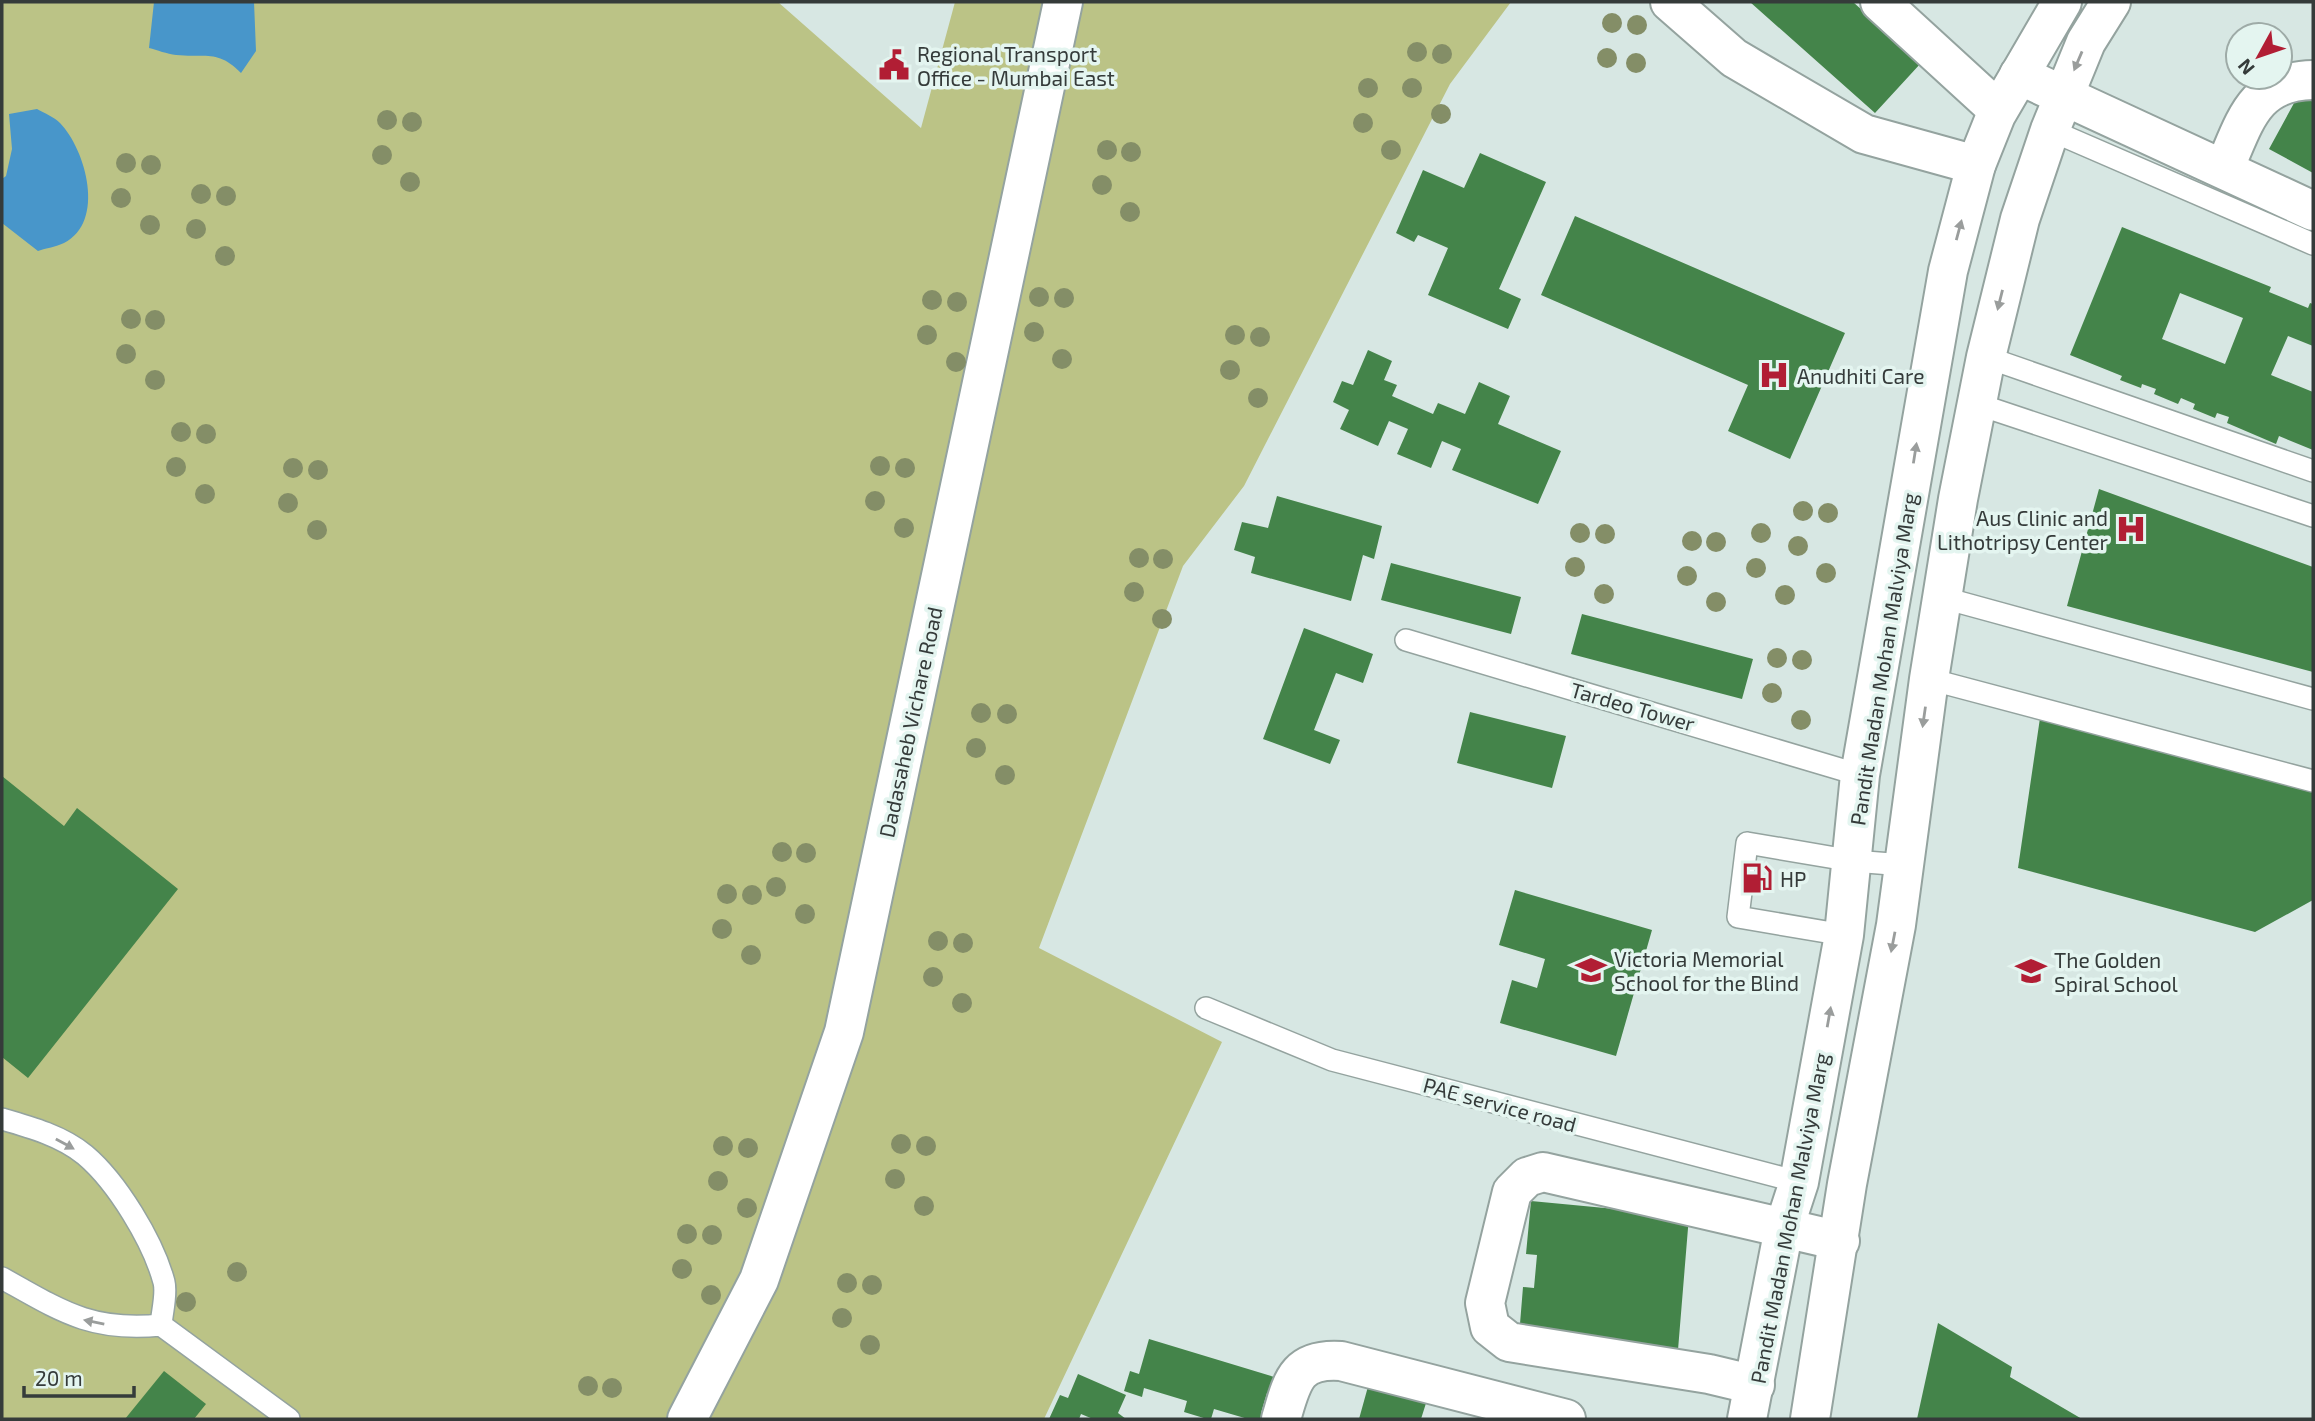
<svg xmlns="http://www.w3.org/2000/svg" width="2315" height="1421" font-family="'Exo 2',sans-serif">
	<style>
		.green { fill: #bbc386 }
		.water { fill: #4896ca }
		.building { fill: #44844a; fill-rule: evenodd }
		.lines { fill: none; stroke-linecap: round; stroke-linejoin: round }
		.service-casing { stroke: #94a39f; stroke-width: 24 }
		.minor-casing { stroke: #94a39f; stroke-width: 42 }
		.primary-casing { stroke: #94a39f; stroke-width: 42 }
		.service { stroke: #fff; stroke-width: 21 }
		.minor { stroke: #fff; stroke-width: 38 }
		.primary { stroke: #fff; stroke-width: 38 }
		.tree { fill: #848e67 }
		.oneway { fill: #9a9d9c }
		.labels { text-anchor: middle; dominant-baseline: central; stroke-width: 7; stroke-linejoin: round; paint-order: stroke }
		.poi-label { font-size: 21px; fill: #353b3a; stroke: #e4f5f0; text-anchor: start }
		.street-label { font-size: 21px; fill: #353b3a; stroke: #e4f5f0 }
	</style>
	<rect width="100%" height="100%" fill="#d7e7e3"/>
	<path class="green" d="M2 2H778L921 128 955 2H1511L1450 84 1244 486 1183 566 1039 948 1222 1042 1044 1419H2Z"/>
	<path class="water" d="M154 2H254L256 51 241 73C218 49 205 58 176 55 167 54 157 50 149 48Z
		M37 109C44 113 54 117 60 123 86 150 106 222 64 243 56 247 46 248 38 251L2 223V179L6 176 12 149 9 114Z"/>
	<path class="building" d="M1750 2H1853L1921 63 1875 113Z
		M2299 94 2313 102V173L2269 149Z
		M1480 153 1546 182 1499 289 1521 299 1508 329 1428 295 1448 248 1418 235 1414 242 1396 233 1423 170 1464 188Z
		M1575 216 1845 333 1790 459 1728 431 1748 385 1541 295Z
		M2122 227 2271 287 2269 292 2308 308 2310 303 2313 304V346L2288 336 2271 375 2313 392V450L2279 436 2276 444 2227 423 2229 417 2217 413 2215 418 2193 409 2195 404 2181 398 2178 404 2154 394 2156 389 2142 384 2141 388 2120 380 2122 376 2070 355ZM2180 293 2243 318 2225 364 2162 339Z
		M1368 350 1392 361 1384 380 1397 385 1392 396 1433 414 1438 403 1465 414 1479 382 1510 396 1498 424 1561 451 1538 504 1452 470 1461 449 1442 441 1431 468 1397 454 1408 429 1389 421 1378 446 1340 429 1349 410 1333 402 1342 381 1353 385Z
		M2099 489 2313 567V672L2067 606Z
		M1277 496 1382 526 1374 559 1363 555 1351 601 1251 573 1255 557 1234 550 1242 522 1268 528Z
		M1391 563 1521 597 1511 634 1381 600Z
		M1582 614 1753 659 1742 699 1571 654Z
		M1304 628 1373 654 1363 683 1336 673 1314 730 1340 740 1330 764 1263 739Z
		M1470 712 1566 736 1552 788 1457 763Z
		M2040 718 2313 787V900L2255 932 2018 868Z
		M2 776 64 826 77 808 178 889 28 1078 2 1057Z
		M1515 890 1652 930 1616 1056 1500 1023 1512 980 1537 988 1545 959 1499 945Z
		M1531 1201 1689 1216 1678 1350 1519 1336 1523 1287 1534 1288 1537 1255 1526 1254Z
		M1938 1323 2012 1367 2010 1377 2082 1419H1917Z
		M1149 1339 1281 1379 1276 1396 1267 1393 1261 1413 1274 1417 1273 1419H1248L1214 1409 1211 1419H1207L1184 1412 1187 1401 1144 1388 1142 1397 1124 1391 1130 1371 1139 1374Z
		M164 1371 206 1404 194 1419H125Z
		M1078 1374 1126 1395 1118 1413 1126 1419H1093L1081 1414 1079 1419H1049L1060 1395 1068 1398Z
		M1369 1383 1427 1400 1421 1419H1359Z"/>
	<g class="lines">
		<g class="service-casing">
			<path id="service" d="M2050 130 2313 244
				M1986 357 2313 471
				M1977 404 2313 516
				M1944 598 2313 699
				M1406 640 1860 775
				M1929 679 2313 781
				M1844 935 1738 917 1747 843 1853 861 1904 865
				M1206 1008 1332 1060 1799 1182
				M2 1119C30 1127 62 1136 85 1155 117 1182 153 1241 164 1282 167 1294 162 1312 161 1325
				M2 1278C61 1311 91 1332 161 1325L289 1419"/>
		</g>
		<g class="minor-casing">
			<path id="minor" d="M1670 2 1734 58 1864 134 1976 165
				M1880 2 1998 110
				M2019 75 2313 211
				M2224 169C2245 122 2253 81 2313 80
				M1755 1385 1709 1374 1509 1342 1490 1327 1485 1303 1512 1192 1527 1177 1543 1172 1840 1241
				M687 1419 759 1280 844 1032 1063 2
				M1281 1419C1292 1382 1295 1358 1341 1361L1566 1419"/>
		</g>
		<g class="primary-casing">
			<path id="primary" d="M1747 1419 1784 1228 1799 1182 1844 935 1860 775 1948 271 1976 165 1996 115 2062 2
				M1810 1419 1847 1184 1896 925 1929 679 1958 499 1986 357 2020 219 2050 130 2086 42 2111 2"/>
		</g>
		<use href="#service" class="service"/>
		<use href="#minor" class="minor"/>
		<use href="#primary" class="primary"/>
	</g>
	<g class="tree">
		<circle cx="1612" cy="23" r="10"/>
		<circle cx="1637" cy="25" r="10"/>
		<circle cx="1417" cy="52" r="10"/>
		<circle cx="1442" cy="54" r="10"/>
		<circle cx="1607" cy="58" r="10"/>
		<circle cx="1636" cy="63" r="10"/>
		<circle cx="1368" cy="88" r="10"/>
		<circle cx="1412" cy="88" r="10"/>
		<circle cx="1441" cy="114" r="10"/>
		<circle cx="387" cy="120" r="10"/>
		<circle cx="412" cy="122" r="10"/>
		<circle cx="1363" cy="123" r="10"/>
		<circle cx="1107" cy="150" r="10"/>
		<circle cx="1391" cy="150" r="10"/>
		<circle cx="1131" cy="152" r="10"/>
		<circle cx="382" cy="155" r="10"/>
		<circle cx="126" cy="163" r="10"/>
		<circle cx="151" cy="165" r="10"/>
		<circle cx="410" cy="182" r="10"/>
		<circle cx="1102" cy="185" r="10"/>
		<circle cx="201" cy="194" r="10"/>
		<circle cx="226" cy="196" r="10"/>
		<circle cx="121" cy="198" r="10"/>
		<circle cx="1130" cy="212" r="10"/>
		<circle cx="150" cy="225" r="10"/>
		<circle cx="196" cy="229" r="10"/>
		<circle cx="225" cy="256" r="10"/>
		<circle cx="1039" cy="297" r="10"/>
		<circle cx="1064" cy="298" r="10"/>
		<circle cx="932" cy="300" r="10"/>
		<circle cx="957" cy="302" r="10"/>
		<circle cx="131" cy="319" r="10"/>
		<circle cx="155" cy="320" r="10"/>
		<circle cx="1034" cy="332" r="10"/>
		<circle cx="927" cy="335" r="10"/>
		<circle cx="1235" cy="335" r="10"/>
		<circle cx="1260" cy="337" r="10"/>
		<circle cx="126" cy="354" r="10"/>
		<circle cx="1062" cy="359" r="10"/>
		<circle cx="956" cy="362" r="10"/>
		<circle cx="1230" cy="370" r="10"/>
		<circle cx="155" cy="380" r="10"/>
		<circle cx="1258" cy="398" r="10"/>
		<circle cx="181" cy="432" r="10"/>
		<circle cx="206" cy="434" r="10"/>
		<circle cx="880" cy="466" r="10"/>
		<circle cx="176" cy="467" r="10"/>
		<circle cx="293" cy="468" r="10"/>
		<circle cx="905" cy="468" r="10"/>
		<circle cx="318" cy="470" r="10"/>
		<circle cx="205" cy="494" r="10"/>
		<circle cx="875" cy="501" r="10"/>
		<circle cx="288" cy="503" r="10"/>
		<circle cx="1803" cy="511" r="10"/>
		<circle cx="1828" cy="513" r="10"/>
		<circle cx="904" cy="528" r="10"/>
		<circle cx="317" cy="530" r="10"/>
		<circle cx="1580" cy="533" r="10"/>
		<circle cx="1761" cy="533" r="10"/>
		<circle cx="1605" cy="534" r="10"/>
		<circle cx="1692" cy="541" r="10"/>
		<circle cx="1716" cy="542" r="10"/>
		<circle cx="1798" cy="546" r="10"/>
		<circle cx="1139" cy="558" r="10"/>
		<circle cx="1163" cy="559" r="10"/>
		<circle cx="1575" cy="567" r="10"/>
		<circle cx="1756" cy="568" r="10"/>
		<circle cx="1826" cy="573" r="10"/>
		<circle cx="1687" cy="576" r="10"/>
		<circle cx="1134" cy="592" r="10"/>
		<circle cx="1604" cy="594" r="10"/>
		<circle cx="1785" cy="595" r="10"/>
		<circle cx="1716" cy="602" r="10"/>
		<circle cx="1162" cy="619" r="10"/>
		<circle cx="1777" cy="658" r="10"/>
		<circle cx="1802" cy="660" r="10"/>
		<circle cx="1772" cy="693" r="10"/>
		<circle cx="981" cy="713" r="10"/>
		<circle cx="1007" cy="714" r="10"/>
		<circle cx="1801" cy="720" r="10"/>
		<circle cx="976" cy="748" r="10"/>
		<circle cx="1005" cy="775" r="10"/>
		<circle cx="782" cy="852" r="10"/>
		<circle cx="806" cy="853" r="10"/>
		<circle cx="776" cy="887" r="10"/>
		<circle cx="727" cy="894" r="10"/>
		<circle cx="752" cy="895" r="10"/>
		<circle cx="805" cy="914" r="10"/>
		<circle cx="722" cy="929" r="10"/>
		<circle cx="938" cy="941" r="10"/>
		<circle cx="963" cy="943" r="10"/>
		<circle cx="751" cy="955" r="10"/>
		<circle cx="933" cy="977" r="10"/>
		<circle cx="962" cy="1003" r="10"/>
		<circle cx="901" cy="1144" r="10"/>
		<circle cx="723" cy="1146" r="10"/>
		<circle cx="926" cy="1146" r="10"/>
		<circle cx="748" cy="1148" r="10"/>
		<circle cx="895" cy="1179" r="10"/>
		<circle cx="718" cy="1181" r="10"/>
		<circle cx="924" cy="1206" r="10"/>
		<circle cx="747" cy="1208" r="10"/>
		<circle cx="687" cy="1234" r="10"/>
		<circle cx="712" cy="1235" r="10"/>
		<circle cx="682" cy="1269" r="10"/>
		<circle cx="237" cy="1272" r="10"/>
		<circle cx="847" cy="1283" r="10"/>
		<circle cx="872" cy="1285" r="10"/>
		<circle cx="711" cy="1295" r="10"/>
		<circle cx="186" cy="1302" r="10"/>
		<circle cx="842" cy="1318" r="10"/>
		<circle cx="870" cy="1345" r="10"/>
		<circle cx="588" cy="1386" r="10"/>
		<circle cx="612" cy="1388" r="10"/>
	</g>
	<defs><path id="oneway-solid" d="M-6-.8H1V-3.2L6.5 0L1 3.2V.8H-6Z" transform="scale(1.75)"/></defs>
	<g class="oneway">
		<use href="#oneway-solid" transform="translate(2078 61) rotate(113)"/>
		<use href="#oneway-solid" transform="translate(1959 230) rotate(-75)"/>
		<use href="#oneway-solid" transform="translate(2000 300) rotate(104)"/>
		<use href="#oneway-solid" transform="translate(1915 453) rotate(-81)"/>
		<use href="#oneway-solid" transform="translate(1924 717) rotate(98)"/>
		<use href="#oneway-solid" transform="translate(1893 942) rotate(101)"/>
		<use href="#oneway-solid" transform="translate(1829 1017) rotate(-80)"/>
		<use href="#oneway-solid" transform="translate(65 1144) rotate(29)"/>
		<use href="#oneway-solid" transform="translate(94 1322) rotate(-169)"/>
	</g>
	<defs>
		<g id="civic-bare" transform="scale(2.415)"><path d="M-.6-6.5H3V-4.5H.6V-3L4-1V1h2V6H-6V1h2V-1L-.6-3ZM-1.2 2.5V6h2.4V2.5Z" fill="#b11e34" stroke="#e4f5f0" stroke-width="2.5" paint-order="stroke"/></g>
		<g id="hospital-bare" transform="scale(2.415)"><path d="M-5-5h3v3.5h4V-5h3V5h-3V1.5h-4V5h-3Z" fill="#b11e34" stroke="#e4f5f0" stroke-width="2.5" paint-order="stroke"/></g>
		<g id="fuel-bare" transform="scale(2.415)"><path d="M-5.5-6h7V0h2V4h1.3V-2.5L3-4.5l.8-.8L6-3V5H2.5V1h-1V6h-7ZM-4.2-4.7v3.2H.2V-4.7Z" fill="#b11e34" stroke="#e4f5f0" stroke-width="2.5" paint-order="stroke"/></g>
		<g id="school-bare" transform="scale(2.415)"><path d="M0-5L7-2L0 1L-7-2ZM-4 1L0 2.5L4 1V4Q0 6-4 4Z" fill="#b11e34" stroke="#e4f5f0" stroke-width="2.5" paint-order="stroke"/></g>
	</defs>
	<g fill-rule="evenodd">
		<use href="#civic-bare" x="894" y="65"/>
		<use href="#hospital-bare" x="1774" y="375"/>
		<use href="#hospital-bare" x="2131" y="529"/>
		<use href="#fuel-bare" x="1757" y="878"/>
		<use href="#school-bare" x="1591" y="970"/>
		<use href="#school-bare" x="2031" y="971"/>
	</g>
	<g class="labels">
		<g class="poi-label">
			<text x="917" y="53">Regional Transport<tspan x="917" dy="24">Office - Mumbai East</tspan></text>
			<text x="1797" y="375">Anudhiti Care</text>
			<text x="2108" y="517" text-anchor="end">Aus Clinic and<tspan x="2108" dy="24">Lithotripsy Center</tspan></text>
			<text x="1780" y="878">HP</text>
			<text x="1614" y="958">Victoria Memorial<tspan x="1614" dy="24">School for the Blind</tspan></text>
			<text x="2054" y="959">The Golden<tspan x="2054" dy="24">Spiral School</tspan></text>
		</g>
		<g class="street-label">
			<text transform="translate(1883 659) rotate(-81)">Pandit Madan Mohan Malviya Marg</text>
			<text transform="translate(1633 706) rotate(16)">Tardeo Tower</text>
			<text transform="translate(910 722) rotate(-78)">Dadasaheb Vichare Road</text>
			<text transform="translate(1500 1104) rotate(15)">PAE service road</text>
			<text transform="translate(1789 1218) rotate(-79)">Pandit Madan Mohan Malviya Marg</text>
		</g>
	</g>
	<rect width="2315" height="1421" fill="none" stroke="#353b3a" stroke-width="7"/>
	<g transform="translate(2259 56) rotate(230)"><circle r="33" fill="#e4f5f0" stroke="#9eaba7" stroke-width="2"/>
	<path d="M0-5L12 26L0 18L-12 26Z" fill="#b11e34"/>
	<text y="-10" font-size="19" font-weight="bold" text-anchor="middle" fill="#353b3a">N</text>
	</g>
	<path d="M24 1386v10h110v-10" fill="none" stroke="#353b3a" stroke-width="3.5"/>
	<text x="35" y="1386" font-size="21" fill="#353b3a" stroke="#e4f5f0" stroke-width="5" paint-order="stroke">20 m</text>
</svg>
